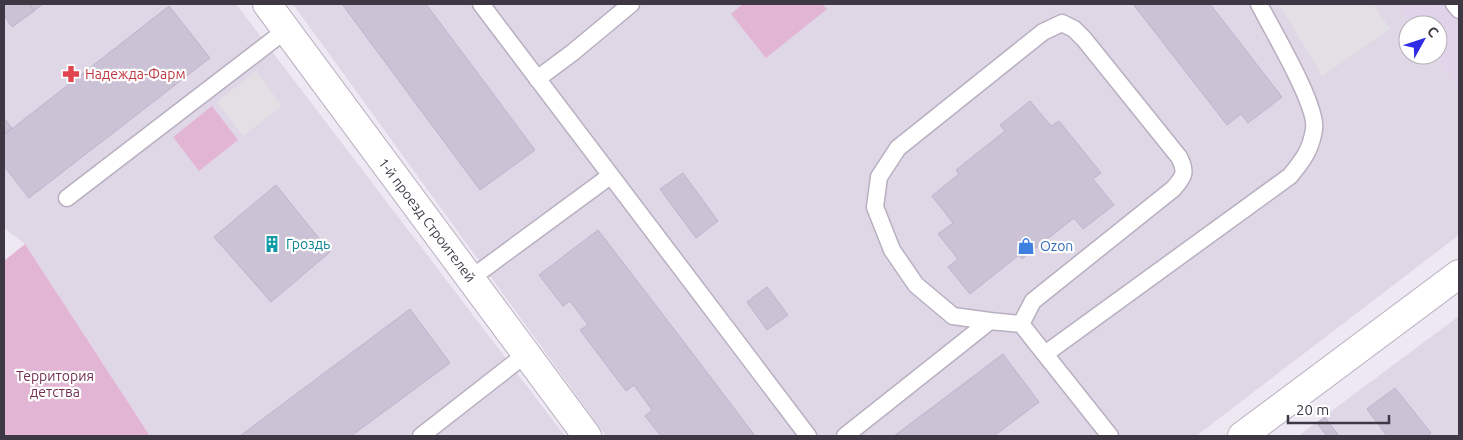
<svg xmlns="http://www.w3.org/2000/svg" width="1463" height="440" font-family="Ubuntu,sans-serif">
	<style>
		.residential { fill: #dfd7e6 }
		.education { fill: #e1d4ea }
		.green { fill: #e3b5d4 }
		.parking { fill: #e2e0e4 }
		.building { fill: #cbc2d6; stroke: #bfb3cd }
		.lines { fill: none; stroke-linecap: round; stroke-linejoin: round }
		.service-casing { stroke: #b8afc0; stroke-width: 19 }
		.minor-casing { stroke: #b8afc0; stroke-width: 30 }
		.service { stroke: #fff; stroke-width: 16 }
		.minor { stroke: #fff; stroke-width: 28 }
		.labels { text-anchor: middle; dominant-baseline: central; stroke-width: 4.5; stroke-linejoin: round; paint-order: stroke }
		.health-label { font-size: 14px; fill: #be3a42; stroke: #fff; text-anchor: start }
		.street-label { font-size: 14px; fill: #3e3845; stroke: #fff }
		.culture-label { font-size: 14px; fill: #0d838f; stroke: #fff; text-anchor: start }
		.shop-label { font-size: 14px; fill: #366cbe; stroke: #fff; text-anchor: start }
		.park-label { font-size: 14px; fill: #723051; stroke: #fff }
	</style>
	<rect width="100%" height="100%" fill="#eee8f3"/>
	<path class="residential" d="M4 4H236L565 436H150L25 244 4 228Z
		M293 4H1396L1412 25H1408V55H1435L1459 88V235L1196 436H606Z
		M1459 316V436H1298Z"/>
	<path class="education" d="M1396 4H1459V88L1435 55H1438V25H1412Z"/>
	<path class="green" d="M743 4H822L827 9 766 58 731 14Z
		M212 106 238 140 199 171 173 137Z
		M25 244 150 436H4V261Z"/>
	<path class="parking" d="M1279 4H1373L1390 29 1322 76Z
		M256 71 282 106 243 136 217 102Z"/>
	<path class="building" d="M4 4H29L34 11 12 27 4 15Z
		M29 4H43L34 11Z
		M342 4H426L535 150 480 190Z
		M1133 4H1210L1282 97 1248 123 1241 114 1227 125Z
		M169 6 210 58 29 198 4 166V135Z
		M1030 101 1051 126 1059 121 1101 173 1093 179 1114 205 1083 229 1074 218 1022 259 1019 255 970 294 948 267 958 259 938 234 953 223 932 196 959 174 956 170 1005 131 1000 125Z
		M4 118 12 128 4 135Z
		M683 173 718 221 696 238 660 189Z
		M276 185 330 252 271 302 214 237Z
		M598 230 690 350 755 436H661L645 416 652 410 634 385 626 391 580 330 588 325 570 301 563 306 539 275Z
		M767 287 788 315 767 330 747 302Z
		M410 309 450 363 351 436H240Z
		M1003 354 1039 402 994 436H894Z
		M1395 388 1431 433 1427 436H1387L1367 409Z
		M1325 417 1339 436H1327L1317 423Z"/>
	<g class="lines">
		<g class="service-casing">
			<path id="service" d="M481 4 808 436
				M1454 4 1459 10
				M537 79 572 53 631 4
				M67 198 286 30
				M470 279 610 176
				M990 321 953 316 916 285 892 250 875 207 879 177 898 148 1043 32 1062 23 1074 29 1084 39 1179 157C1187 172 1184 177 1173 189L1033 301 1021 324
				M1045 354 1290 176C1303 160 1311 150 1314 129 1318 106 1271 28 1259 4
				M421 436 526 354
				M845 436 990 321 1021 324 1110 436"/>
		</g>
		<g class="minor-casing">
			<path id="minor" d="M267 4 587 436
				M1242 436 1459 274"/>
		</g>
		<use href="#service" class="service"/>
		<use href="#minor" class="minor"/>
	</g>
	<defs>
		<g id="pharmacy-bare" transform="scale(1.35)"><path d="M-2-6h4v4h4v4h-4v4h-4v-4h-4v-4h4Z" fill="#e0444e" stroke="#fff" stroke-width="2.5" paint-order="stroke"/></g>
		<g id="building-bare" transform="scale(1.35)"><path d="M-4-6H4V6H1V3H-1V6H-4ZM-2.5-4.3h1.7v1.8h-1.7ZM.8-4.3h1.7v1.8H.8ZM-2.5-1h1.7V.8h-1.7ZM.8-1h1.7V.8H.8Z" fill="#0f9aa8" stroke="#fff" stroke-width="2.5" paint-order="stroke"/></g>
		<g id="shop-bare" transform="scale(1.35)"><path d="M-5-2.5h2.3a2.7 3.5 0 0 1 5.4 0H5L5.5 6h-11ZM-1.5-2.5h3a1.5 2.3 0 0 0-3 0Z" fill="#3f7fe0" stroke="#fff" stroke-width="2.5" paint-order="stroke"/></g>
	</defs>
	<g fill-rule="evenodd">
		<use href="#pharmacy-bare" x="71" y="74"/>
		<use href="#building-bare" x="272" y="244"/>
		<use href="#shop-bare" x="1026" y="246"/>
	</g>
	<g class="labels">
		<g class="health-label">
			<text x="85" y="74">Надежда-Фарм</text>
		</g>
		<g class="street-label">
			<text transform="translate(427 220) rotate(53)">1-й проезд Строителей</text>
		</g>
		<g class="culture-label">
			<text x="286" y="244">Гроздь</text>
		</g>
		<g class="shop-label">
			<text x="1040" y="246">Ozon</text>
		</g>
		<g class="park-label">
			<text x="55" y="376">Территория<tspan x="55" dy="16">детства</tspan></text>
		</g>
	</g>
	<rect width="1463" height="440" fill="none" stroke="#3e3845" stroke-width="10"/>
	<g transform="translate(1423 40) rotate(50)"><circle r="24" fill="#ffffff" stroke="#b2afb5"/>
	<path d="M0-4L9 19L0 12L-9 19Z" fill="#302ce6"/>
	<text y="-8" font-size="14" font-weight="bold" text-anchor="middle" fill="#3e3845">С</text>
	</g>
	<path d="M1288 415v8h101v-8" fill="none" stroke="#3e3845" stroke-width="2.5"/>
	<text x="1296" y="415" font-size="15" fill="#3e3845" stroke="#ffffff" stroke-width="4" paint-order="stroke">20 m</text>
</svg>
